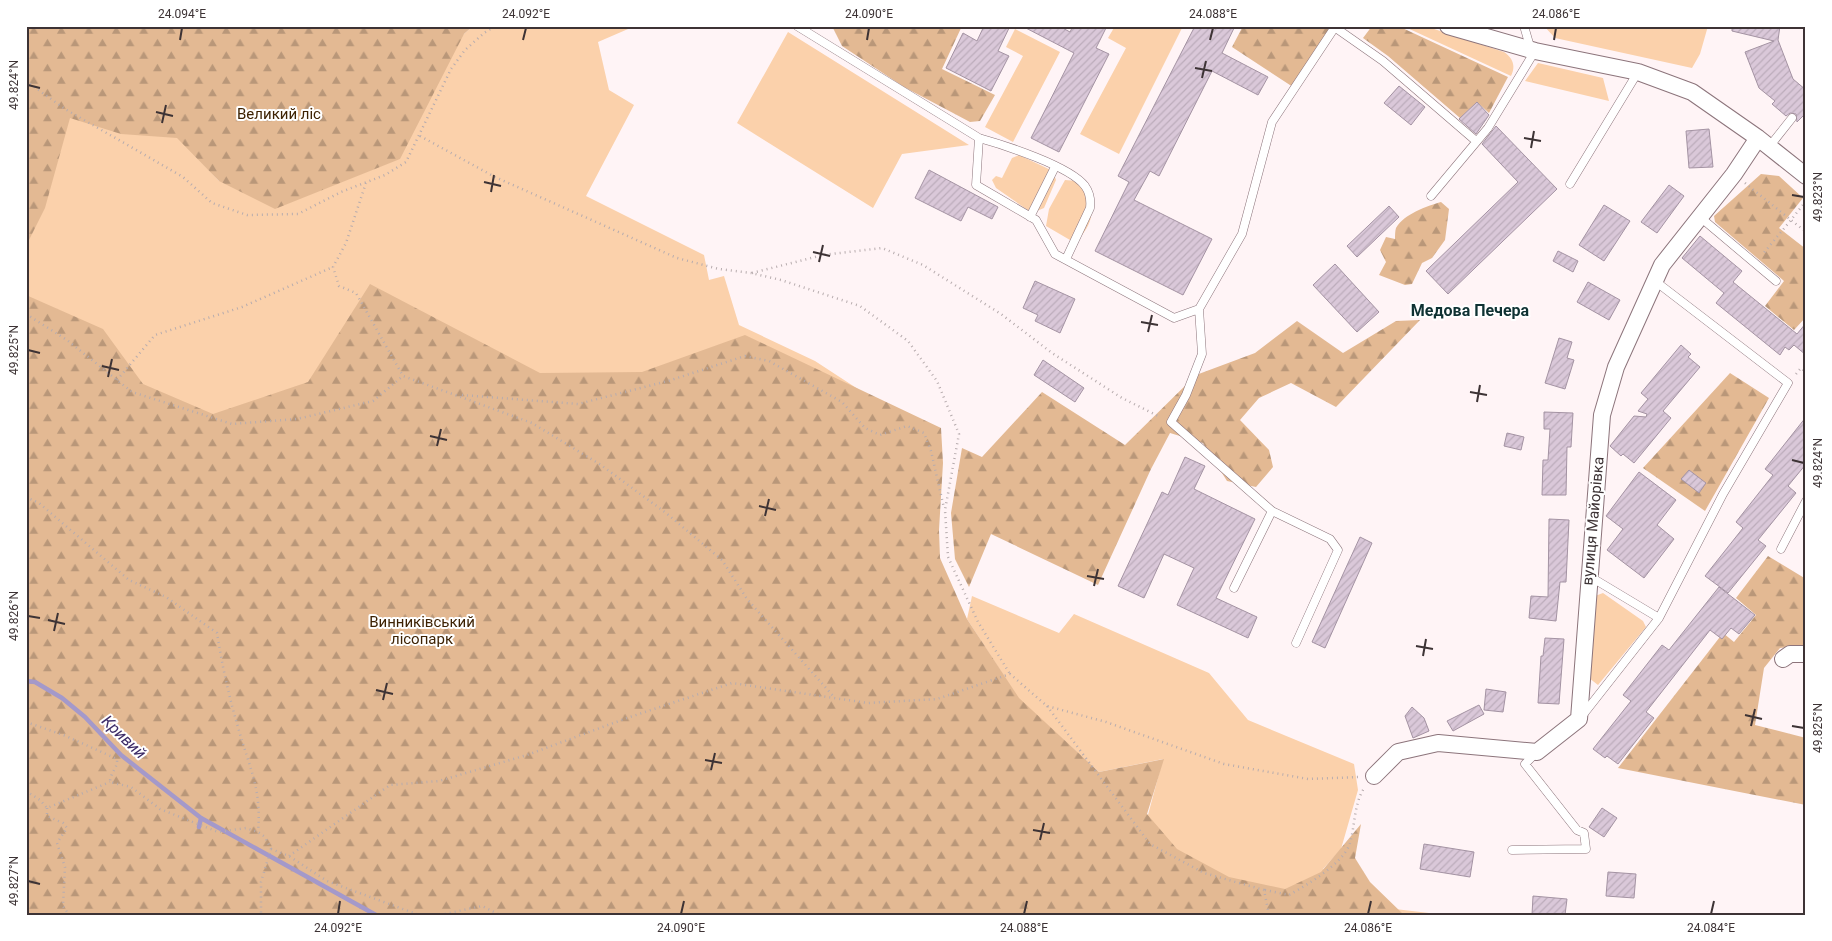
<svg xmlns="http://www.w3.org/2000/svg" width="1832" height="941" font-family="Roboto,sans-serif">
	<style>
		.green { fill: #fbd1ab; fill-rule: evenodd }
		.forest { fill: url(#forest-firs) }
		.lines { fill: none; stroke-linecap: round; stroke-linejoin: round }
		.stream { stroke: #a499ca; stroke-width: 4.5 }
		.building { fill: url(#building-hatch); stroke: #a493a3 }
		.service-casing { stroke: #8c747b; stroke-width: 9 }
		.minor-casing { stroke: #8c747b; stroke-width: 18 }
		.path { stroke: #b7acae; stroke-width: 2.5; stroke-dasharray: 1 4; stroke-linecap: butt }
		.service { stroke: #fff; stroke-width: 8 }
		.minor { stroke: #fff; stroke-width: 16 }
		.ticks { fill: none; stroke: #3d3335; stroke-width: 2 }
		.labels { text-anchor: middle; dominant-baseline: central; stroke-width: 4; stroke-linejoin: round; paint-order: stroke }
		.park-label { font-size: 15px; fill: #3d2203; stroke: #fff }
		.street-label { font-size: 15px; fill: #3d3335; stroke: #fff }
		.neighbourhood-label { font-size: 16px; font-weight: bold; fill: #0f3233; stroke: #fff }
		.water-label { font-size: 16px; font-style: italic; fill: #3d2c67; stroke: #fff }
		.neatline { fill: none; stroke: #3d3335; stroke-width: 2 }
		.ticks-label { font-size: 12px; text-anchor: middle; fill: #3d3335 }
	</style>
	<defs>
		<pattern id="forest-firs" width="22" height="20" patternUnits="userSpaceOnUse" patternTransform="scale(1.25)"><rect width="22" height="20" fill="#e3b993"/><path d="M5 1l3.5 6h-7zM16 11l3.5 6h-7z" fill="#b99779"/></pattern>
		<pattern id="building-hatch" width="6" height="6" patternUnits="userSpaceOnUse" patternTransform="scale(1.25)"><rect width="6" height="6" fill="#dac8d9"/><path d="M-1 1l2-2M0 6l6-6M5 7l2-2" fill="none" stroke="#bcacbb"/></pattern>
	</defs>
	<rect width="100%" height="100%" fill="#fff4f6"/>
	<path class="green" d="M26 26H465L195 155 219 181 464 34 473 26H635L598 42 609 90 634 105 586 196 704 255 709 280 724 276 739 325 815 361 930 436 922 508 957 684 1015 693 967 619 972 596 1059 633 1074 614 1209 673 1248 720 1354 764 1358 790 1341 849 1323 869 1395 909 1446 915H26ZM1031 710 1099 772 1163 759 1148 815 1064 767Z
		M1115 26H1183L1119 154 1080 134 1126 48 1108 38Z
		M1403 26H1425L1504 52C1513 58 1516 66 1511 76Z
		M1544 26H1708L1700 54 1692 68 1555 38Z
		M1015 29 1060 52 1013 142 985 127 1023 56 1006 47Z
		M788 32 969 145 902 154 873 208 737 123Z
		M1538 63 1603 78 1609 101 1525 81Z
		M1019 155 1053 171 1056 180 1044 208 1032 213 996 188 992 180 996 176 1002 178 1012 158Z
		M1065 180 1077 181C1094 203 1098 217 1078 240H1070L1046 226 1049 209Z
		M1603 593 1643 621 1646 627 1598 685 1589 678 1595 596Z"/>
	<path class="forest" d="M26 26H473L464 34 400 159 275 209 219 181 177 138 121 134 70 118 45 208 26 246Z
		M832 26H962L942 69 995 95 980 121 970 122 904 87 842 46Z
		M1243 26H1332L1293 87 1232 47Z
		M1372 26H1398L1508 77 1489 113 1477 102 1460 118 1388 56 1363 38Z
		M1761 174 1779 176 1803 198 1779 228 1806 249V317L1794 330 1765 306 1784 281 1715 222 1714 216Z
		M1441 202 1449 209 1445 240 1432 258 1422 263 1412 284 1405 285 1379 275 1386 262 1380 250 1386 237 1395 239C1395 236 1395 231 1396 228 1404 214 1427 206 1441 202Z
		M370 284 540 373 642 372 745 335 941 428 943 463 939 530 940 558 967 619 1019 698 1099 772 1164 759 1147 814 1177 849 1229 877 1285 889 1321 872 1361 824 1355 858 1370 882 1404 915H26V295L103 329 143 384 213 414 308 382Z
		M1420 320 1336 407 1291 383 1259 398 1240 420 1269 450 1273 467 1256 487 1227 481 1203 443 1170 433 1151 469 1098 585 991 534 969 587 955 559 951 513 962 448 982 457 1042 392 1125 445 1196 375 1255 353 1297 321 1343 353 1396 321Z
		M1730 373 1769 398 1705 511 1643 468Z
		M1768 556 1806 579V645L1780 648 1764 668 1755 725 1806 738V805L1618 768 1723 633 1734 642 1756 615 1736 598Z"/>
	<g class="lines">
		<path class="stream" d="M26 681 35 682 62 698 85 717 121 755 201 818 376 915
			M199 827 201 818"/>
	</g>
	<path class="building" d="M984 26H1010L998 51 1009 56 991 91 946 68 963 33 977 41Z
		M1022 26H1059L1070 32 1073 26H1107L1096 48 1109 54 1059 152 1031 138 1074 53Z
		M1195 26H1235L1222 53 1268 77 1258 95 1212 71 1159 176 1150 171 1134 200 1212 239 1183 295 1095 251 1129 182 1118 176Z
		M1732 26H1780L1778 40 1793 79 1806 90V113L1797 122 1796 114 1790 113 1786 116 1772 104 1775 101 1759 88 1745 52 1774 41 1732 31Z
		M1399 86 1425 107 1411 125 1384 103Z
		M1477 102 1489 115 1476 134 1459 119Z
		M1496 126 1557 189 1448 294 1426 271 1518 182 1482 144Z
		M1709 129 1713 167 1689 168 1686 131Z
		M929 170 998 207 992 219 968 207 961 221 915 198Z
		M1669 185 1684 196 1657 233 1641 222Z
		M1604 205 1630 221 1604 261 1579 245Z
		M1389 206 1399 217 1357 257 1347 246Z
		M1700 236 1742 271 1733 282 1797 334 1806 323V355L1794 345 1789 350 1785 347 1780 355 1716 303 1724 293 1682 258Z
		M1558 251 1578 261 1573 272 1553 261Z
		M1335 264 1379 312 1357 332 1313 285Z
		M1035 281 1075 299 1060 333 1035 321 1038 315 1023 308Z
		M1588 282 1620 300 1609 320 1577 302Z
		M1559 338 1572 342 1567 358 1574 360 1565 389 1545 383Z
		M1681 345 1691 354 1688 357 1700 367 1663 411 1671 418 1634 463 1623 454 1621 456 1610 446 1634 416 1646 417 1647 414 1638 411 1648 399 1641 393Z
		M1043 360 1084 388 1075 402 1034 375Z
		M1544 412 1573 413 1571 447H1567L1566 495H1542L1543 460H1548L1550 429H1544Z
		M1806 417V464L1788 486 1796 493 1758 540 1766 546 1728 593 1705 576 1743 528 1736 522 1773 475 1765 469Z
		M1507 433 1524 437 1521 450 1504 446Z
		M1185 457 1205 466 1194 489 1255 519 1216 598 1257 617 1248 638 1177 605 1194 568 1164 554 1144 598 1118 586 1162 492 1168 495Z
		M1689 470 1706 483 1699 493 1681 479Z
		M1639 472 1676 500 1657 525 1674 539 1644 578 1607 550 1623 529 1606 516Z
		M1549 519 1569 520 1566 582H1560L1556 621 1529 618 1531 596 1548 597Z
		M1360 537 1372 543 1325 648 1312 642Z
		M1719 587 1755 615 1739 634 1731 628 1722 639 1710 630 1646 712 1654 718 1618 764 1607 756 1605 758 1593 749 1631 701 1623 695 1662 645 1669 650Z
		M1545 638 1564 639 1559 704 1538 703 1541 656H1543Z
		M1486 689 1506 692 1503 712 1484 710Z
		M1479 705 1484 714 1453 731 1447 721Z
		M1412 707 1424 718 1429 731 1413 738 1405 716Z
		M1602 808 1617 818 1604 837 1589 827Z
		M1424 844 1474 852 1470 877 1420 869Z
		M1608 872 1636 874 1634 898 1606 896Z
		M1533 896 1567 899 1565 915H1532Z"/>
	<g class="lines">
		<g class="service-casing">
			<path id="service" d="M797 26 979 138 976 185 1036 220 1055 254 1174 318 1199 309 1242 234 1272 122 1335 27
				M1333 26 1383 61 1476 141
				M1524 26 1531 50
				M979 138C1004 145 1070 166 1085 186 1090 193 1091 200 1090 208L1066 259
				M1769 147 1792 118
				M1570 184 1638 72
				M1431 196 1488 128 1535 51
				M1030 217 1055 167
				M1700 217 1776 281
				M1199 309 1202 354 1186 395 1171 422 1272 511 1330 539 1338 550 1296 643
				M1781 549 1806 501
				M1589 576 1659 618 1723 494 1788 383 1655 281
				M1234 588 1272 511
				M1582 716 1659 618
				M1512 850 1586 849 1584 833 1577 830 1525 764 1536 753"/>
		</g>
		<g class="minor-casing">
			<path id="minor" d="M1448 26 1535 51 1638 72 1692 92 1758 138 1806 176
				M1783 659 1790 654H1806
				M1374 776 1398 752 1438 743 1537 752 1579 719 1602 415 1616 367 1662 265 1734 174 1758 138"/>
		</g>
		<path class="path" d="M26 81 65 109 183 177 212 203 247 215 298 214 341 192 385 175 406 162 451 69 465 50 484 33 495 26
			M420 136 495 177 677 258 719 269 751 273 781 280 860 306 908 341 937 381 959 434 945 510 948 557 978 622 1010 674
			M366 183 346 243 333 267 339 286 356 293 403 376
			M1745 183 1791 220 1762 255
			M1806 201 1791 220 1806 232
			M752 273 823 255 882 248 923 265 1001 314 1052 353 1122 398 1160 417
			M26 314 67 340 132 392 232 424 297 419 373 401 403 376 532 423 601 465 666 513 722 560 747 599 834 697
			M1796 374 1801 368 1806 372
			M117 380 155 335 242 307 333 267
			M462 395 578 404 668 381 745 356 769 361 842 402 865 428 880 435 907 426 924 433 931 451 944 508
			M26 497 39 503 129 580 166 597 217 633C222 665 229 697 238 727 249 767 262 789 258 832
			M1047 706 1150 844 1204 873 1264 890 1269 915
			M26 722 66 736 117 759C118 768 110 773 110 782L131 787 160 809 218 832 246 828 258 832 265 837 271 849 261 882V915
			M26 791 40 800 47 808 110 782
			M47 808V816L63 823 67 828 57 843 65 867 63 906 69 915
			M271 849 289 856 327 881 419 915
			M289 856 390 785 439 781 527 755 627 718 732 683 868 703 937 699 1010 674 1047 706 1106 722 1224 764 1308 779 1360 777
			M1265 890 1289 895C1307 885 1344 863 1350 843 1355 826 1354 802 1365 787
			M440 915 482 906 500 915"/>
		<use href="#service" class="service"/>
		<use href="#minor" class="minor"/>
	</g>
	<path class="ticks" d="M180 40 182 28M523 40 526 28M867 40 869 28M1210 40 1213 28M1554 40 1556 28M1195 68 1212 71M1202 78 1206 61M28 85 40 88M156 112 173 116M162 123 166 105M1524 138 1541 141M1531 148 1534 131M484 182 501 186M491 192 494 175M1792 195 1804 197M813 252 830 256M819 262 823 245M1141 322 1158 325M1148 332 1152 315M28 350 40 353M102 366 119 370M108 377 112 359M1470 392 1487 395M1477 402 1480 385M430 436 447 440M437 446 441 429M1792 460 1804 463M759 506 776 510M765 516 769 499M1087 576 1104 579M1094 586 1098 569M28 616 40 618M48 620 65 624M54 631 58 613M1416 646 1433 649M1423 656 1426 639M376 690 393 694M383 700 387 683M1745 715 1762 719M1751 726 1755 709M1792 726 1804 728M705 760 722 763M711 770 715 753M1033 830 1050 833M1040 840 1044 823M28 881 40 884M338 914 340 901M681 914 684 901M1024 914 1027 901M1368 914 1371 901M1711 914 1714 901"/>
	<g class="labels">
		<g class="park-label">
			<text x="279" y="114">Великий ліс</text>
			<text x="422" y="622">Винниківський<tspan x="422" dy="17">лісопарк</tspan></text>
		</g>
		<g class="street-label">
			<text transform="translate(1593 521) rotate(-85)">вулиця Майорівка</text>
		</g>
		<g class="neighbourhood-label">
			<text x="1470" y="310">Медова Печера</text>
		</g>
		<g class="water-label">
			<text transform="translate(124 737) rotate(44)">Кривий</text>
		</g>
	</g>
	<rect width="1832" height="941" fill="none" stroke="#ffffff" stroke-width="55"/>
	<rect x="28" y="28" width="1776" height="886" class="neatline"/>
	<g class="ticks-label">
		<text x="182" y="18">24.094°E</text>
		<text x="526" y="18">24.092°E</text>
		<text x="869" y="18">24.090°E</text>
		<text x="1213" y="18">24.088°E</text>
		<text x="1556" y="18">24.086°E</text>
		<text transform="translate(14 85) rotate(-90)" y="4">49.824°N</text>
		<text transform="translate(1818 197) rotate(-90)" y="4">49.823°N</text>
		<text transform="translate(14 350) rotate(-90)" y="4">49.825°N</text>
		<text transform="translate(1818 463) rotate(-90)" y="4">49.824°N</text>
		<text transform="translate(14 616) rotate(-90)" y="4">49.826°N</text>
		<text transform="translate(1818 728) rotate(-90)" y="4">49.825°N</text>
		<text transform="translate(14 881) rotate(-90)" y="4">49.827°N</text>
		<text x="338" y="932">24.092°E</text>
		<text x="681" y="932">24.090°E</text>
		<text x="1024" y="932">24.088°E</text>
		<text x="1368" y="932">24.086°E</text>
		<text x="1711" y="932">24.084°E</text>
	</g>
</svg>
